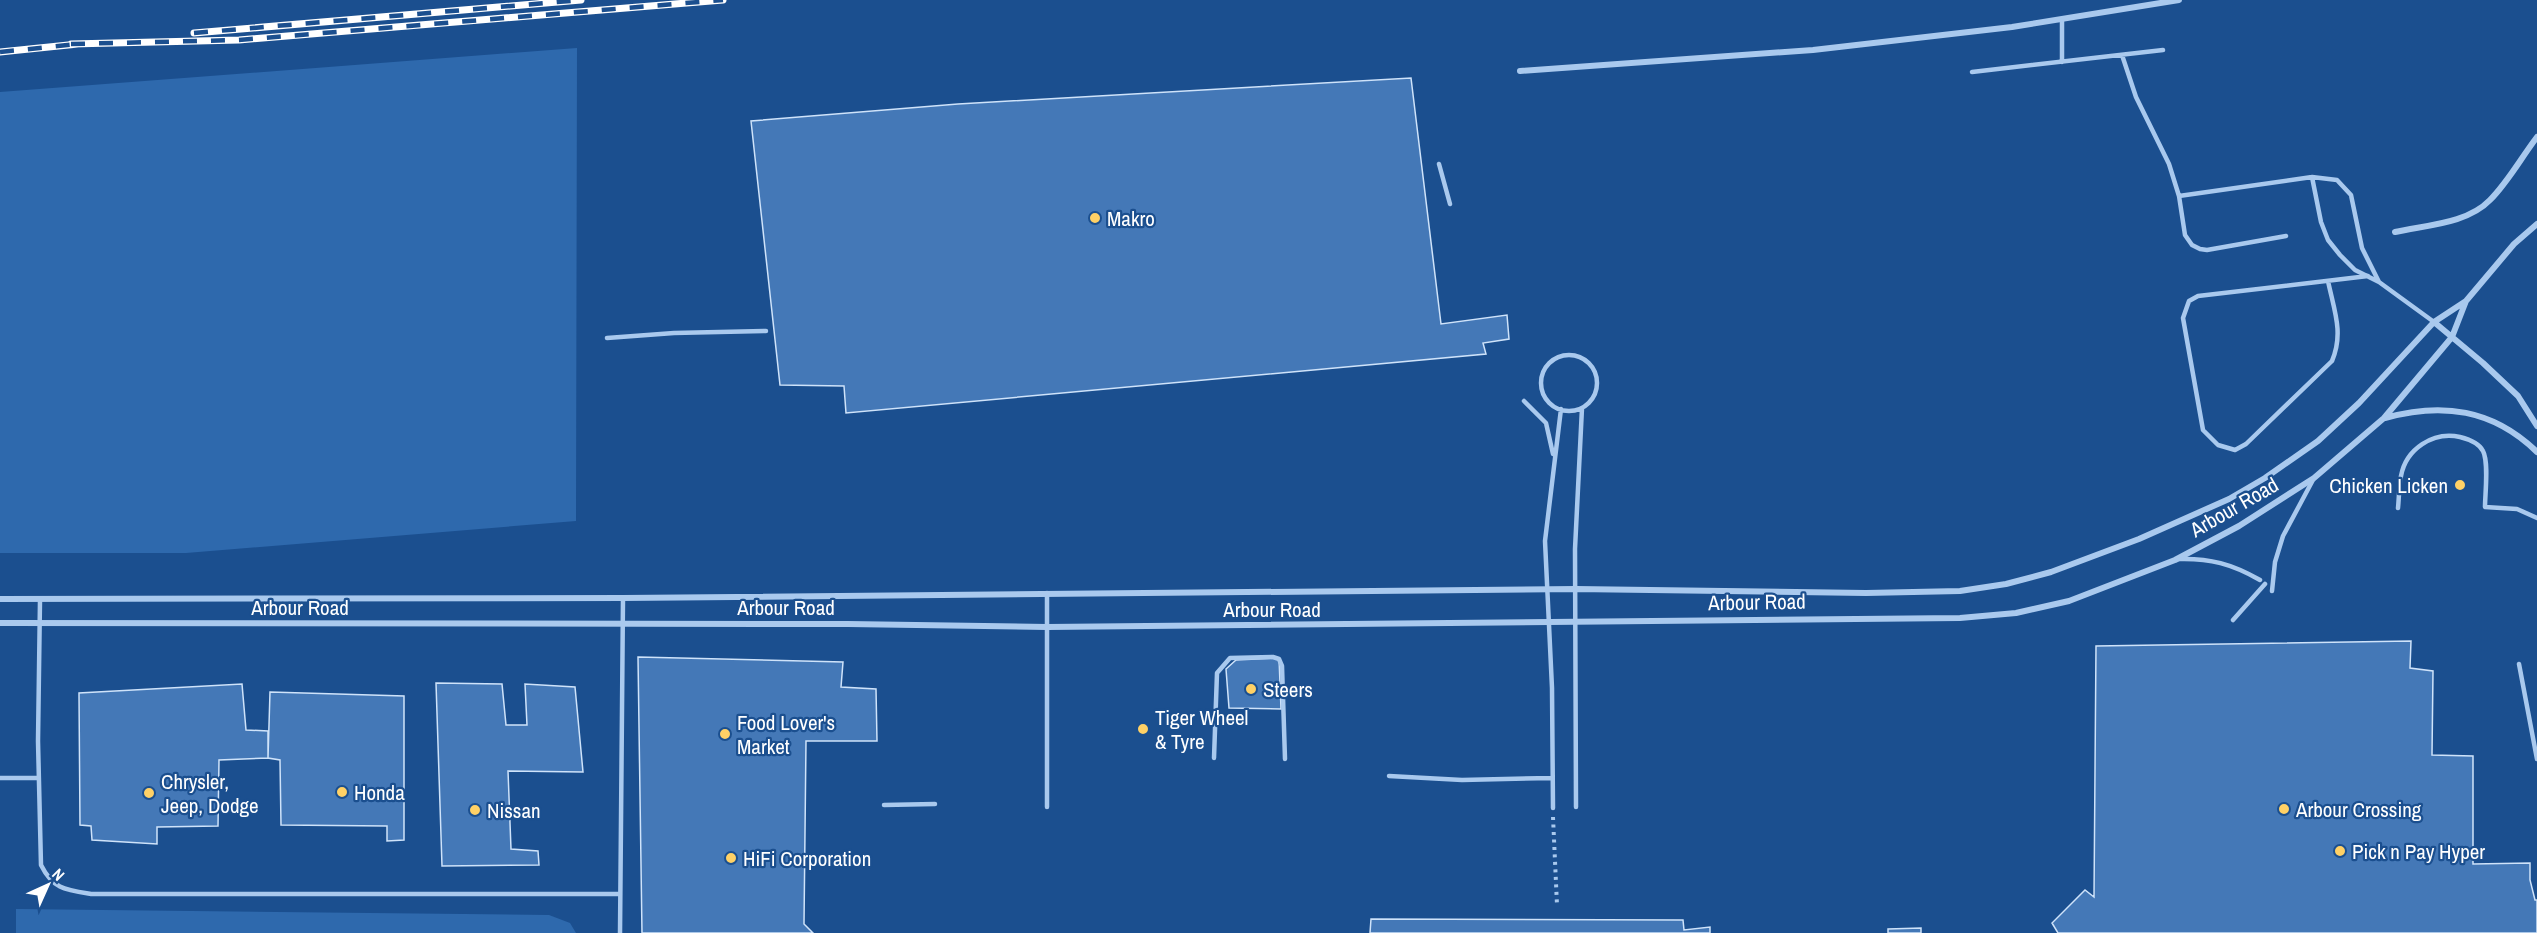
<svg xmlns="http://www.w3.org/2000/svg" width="2537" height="933" font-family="'Archivo Narrow',sans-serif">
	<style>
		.green { fill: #2e69ad }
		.building { fill: #4478b7; stroke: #cfe3fa; stroke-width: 1.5 }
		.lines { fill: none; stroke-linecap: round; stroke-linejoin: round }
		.path { stroke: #a9c9ee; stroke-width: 4; stroke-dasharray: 3 4.5; stroke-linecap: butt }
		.service { stroke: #a9c9ee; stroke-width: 4.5 }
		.minor { stroke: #a9c9ee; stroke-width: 6 }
		.rail-casing { stroke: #fff; stroke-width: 7 }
		.rail { stroke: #1b4f8f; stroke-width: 4.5; stroke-dasharray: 14; stroke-linecap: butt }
		.poi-dot { fill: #ffd166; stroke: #1b4f8f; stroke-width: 2 }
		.labels { text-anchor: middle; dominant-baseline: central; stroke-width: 4.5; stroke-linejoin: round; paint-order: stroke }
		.poi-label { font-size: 21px; fill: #fff; stroke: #1b4f8f; text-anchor: start }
		.street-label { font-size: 21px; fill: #fff; stroke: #1b4f8f }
	</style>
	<rect width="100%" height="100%" fill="#1b4f8f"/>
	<path class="green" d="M577 48 576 521 186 553H0V92Z
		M16 909 549 915 570 923 576 933H16Z"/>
	<path class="building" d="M1411 78 1441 324 1507 315 1509 339 1483 343 1486 354 846 413 844 386 780 385 751 121 958 104Z
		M2411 641 2410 668 2433 671 2432 755 2473 756V864L2530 863V880L2535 900H2537V933H2058L2052 923 2085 890 2094 897 2096 646Z
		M638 657 843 662 841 687 876 689 877 741H806L804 924 813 933H642Z
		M1279 658 1281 709 1229 708 1226 669 1236 660Z
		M436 683 502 684 506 725H527L525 684 575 687 583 772 508 771 511 849 538 851 539 865 442 866Z
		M242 684 246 730 268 731V758L219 760 218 826 157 827V844L92 840 91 826 80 825 79 693Z
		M270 692 404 696V840L387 841V826L281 825 280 760 268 758Z
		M1371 919 1683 920 1684 930 1710 927V933H1370Z
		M1921 928V933H1888V929Z"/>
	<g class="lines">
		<path class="path" d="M1553 817 1557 905"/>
		<path class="service" d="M2062 19V62
			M2122 55 2136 97 2169 164 2179 196 2185 235 2192 245 2200 249 2207 250 2286 236
			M1972 72 2163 50
			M1439 164 1450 204
			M2312 177 2321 222 2328 240 2340 255 2355 270 2379 282 2434 322
			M2179 196 2312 177 2337 180 2351 195 2362 248 2379 282
			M2328 281C2334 310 2344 333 2332 361L2246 444 2235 450 2218 445 2203 430 2183 318 2189 301 2198 296 2368 276
			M607 338 674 333 766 331
			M1541 383a28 28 0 1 1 56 0a28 28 0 1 1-56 0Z
			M1524 401 1546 423 1553 454
			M2398 508C2399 498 2399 486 2401 476 2406 449 2433 431 2460 437 2468 439 2479 443 2483 451 2489 462 2485 494 2485 507L2517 509 2537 518
			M2178 559C2210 558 2232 564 2260 580
			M2272 591 2275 562 2283 536 2314 478
			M1047 593V807
			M40 600 38 741 41 865C53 889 65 890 91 894H620
			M2233 620 2265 584
			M2519 664 2537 759
			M1214 758 1217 673 1230 658 1273 657 1279 659 1282 666 1285 759
			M1389 776 1462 780 1552 778
			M0 778H39
			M884 805 935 804
			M1576 807 1575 549 1582 408
			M1553 808 1552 688 1545 541 1561 409
			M620 933 623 598"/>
		<path class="minor" d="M1520 71 1813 50 2012 27 2179 0
			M2395 232C2425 225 2467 224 2490 200 2508 182 2521 158 2537 137
			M2434 322 2483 363 2518 396 2537 426
			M2385 418C2442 402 2493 409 2537 452
			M0 599 623 598 1576 589 1866 593 1960 591 2006 584 2051 572 2139 539 2229 499 2265 478 2318 441 2359 403 2434 322 2466 301 2514 244 2537 224
			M0 623 848 624 1047 627 1960 618 2016 613 2069 601 2175 560 2239 526 2314 478 2384 418 2452 337 2466 301"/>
		<g class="rail-casing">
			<path id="rail" d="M194 33 581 0
				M71 44 239 40 723 0
				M0 52 78 44"/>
		</g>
		<use href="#rail" class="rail"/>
	</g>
	<g class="poi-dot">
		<circle cx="1095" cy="218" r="6"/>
		<circle cx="2460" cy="485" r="6"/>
		<circle cx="1251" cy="689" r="6"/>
		<circle cx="1143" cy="729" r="6"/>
		<circle cx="725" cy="734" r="6"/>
		<circle cx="342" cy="792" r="6"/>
		<circle cx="149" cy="793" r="6"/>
		<circle cx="2284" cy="809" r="6"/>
		<circle cx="475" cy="810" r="6"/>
		<circle cx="2340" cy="851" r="6"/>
		<circle cx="731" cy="858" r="6"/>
	</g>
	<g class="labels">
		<g class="poi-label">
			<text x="1107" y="218">Makro</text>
			<text x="2448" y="485" text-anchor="end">Chicken Licken</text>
			<text x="1263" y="689">Steers</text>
			<text x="1155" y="717">Tiger Wheel<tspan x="1155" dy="24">&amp; Tyre</tspan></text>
			<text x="737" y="722">Food Lover's<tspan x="737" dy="24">Market</tspan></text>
			<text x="161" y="781">Chrysler,<tspan x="161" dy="24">Jeep, Dodge</tspan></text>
			<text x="354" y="792">Honda</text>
			<text x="2296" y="809">Arbour Crossing</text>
			<text x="487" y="810">Nissan</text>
			<text x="2352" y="851">Pick n Pay Hyper</text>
			<text x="743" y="858">HiFi Corporation</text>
		</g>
		<g class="street-label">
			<text transform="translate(2234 507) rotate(-30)">Arbour Road</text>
			<text transform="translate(1757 602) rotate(-1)">Arbour Road</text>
			<text x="300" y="607">Arbour Road</text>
			<text x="786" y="607">Arbour Road</text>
			<text x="1272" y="609">Arbour Road</text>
		</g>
	</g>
	<g transform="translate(48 885) rotate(45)" stroke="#1b4f8f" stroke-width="4.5" paint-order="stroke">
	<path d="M0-4.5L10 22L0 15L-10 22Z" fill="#ffffff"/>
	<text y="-9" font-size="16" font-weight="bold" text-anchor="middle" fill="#ffffff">N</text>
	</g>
</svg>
